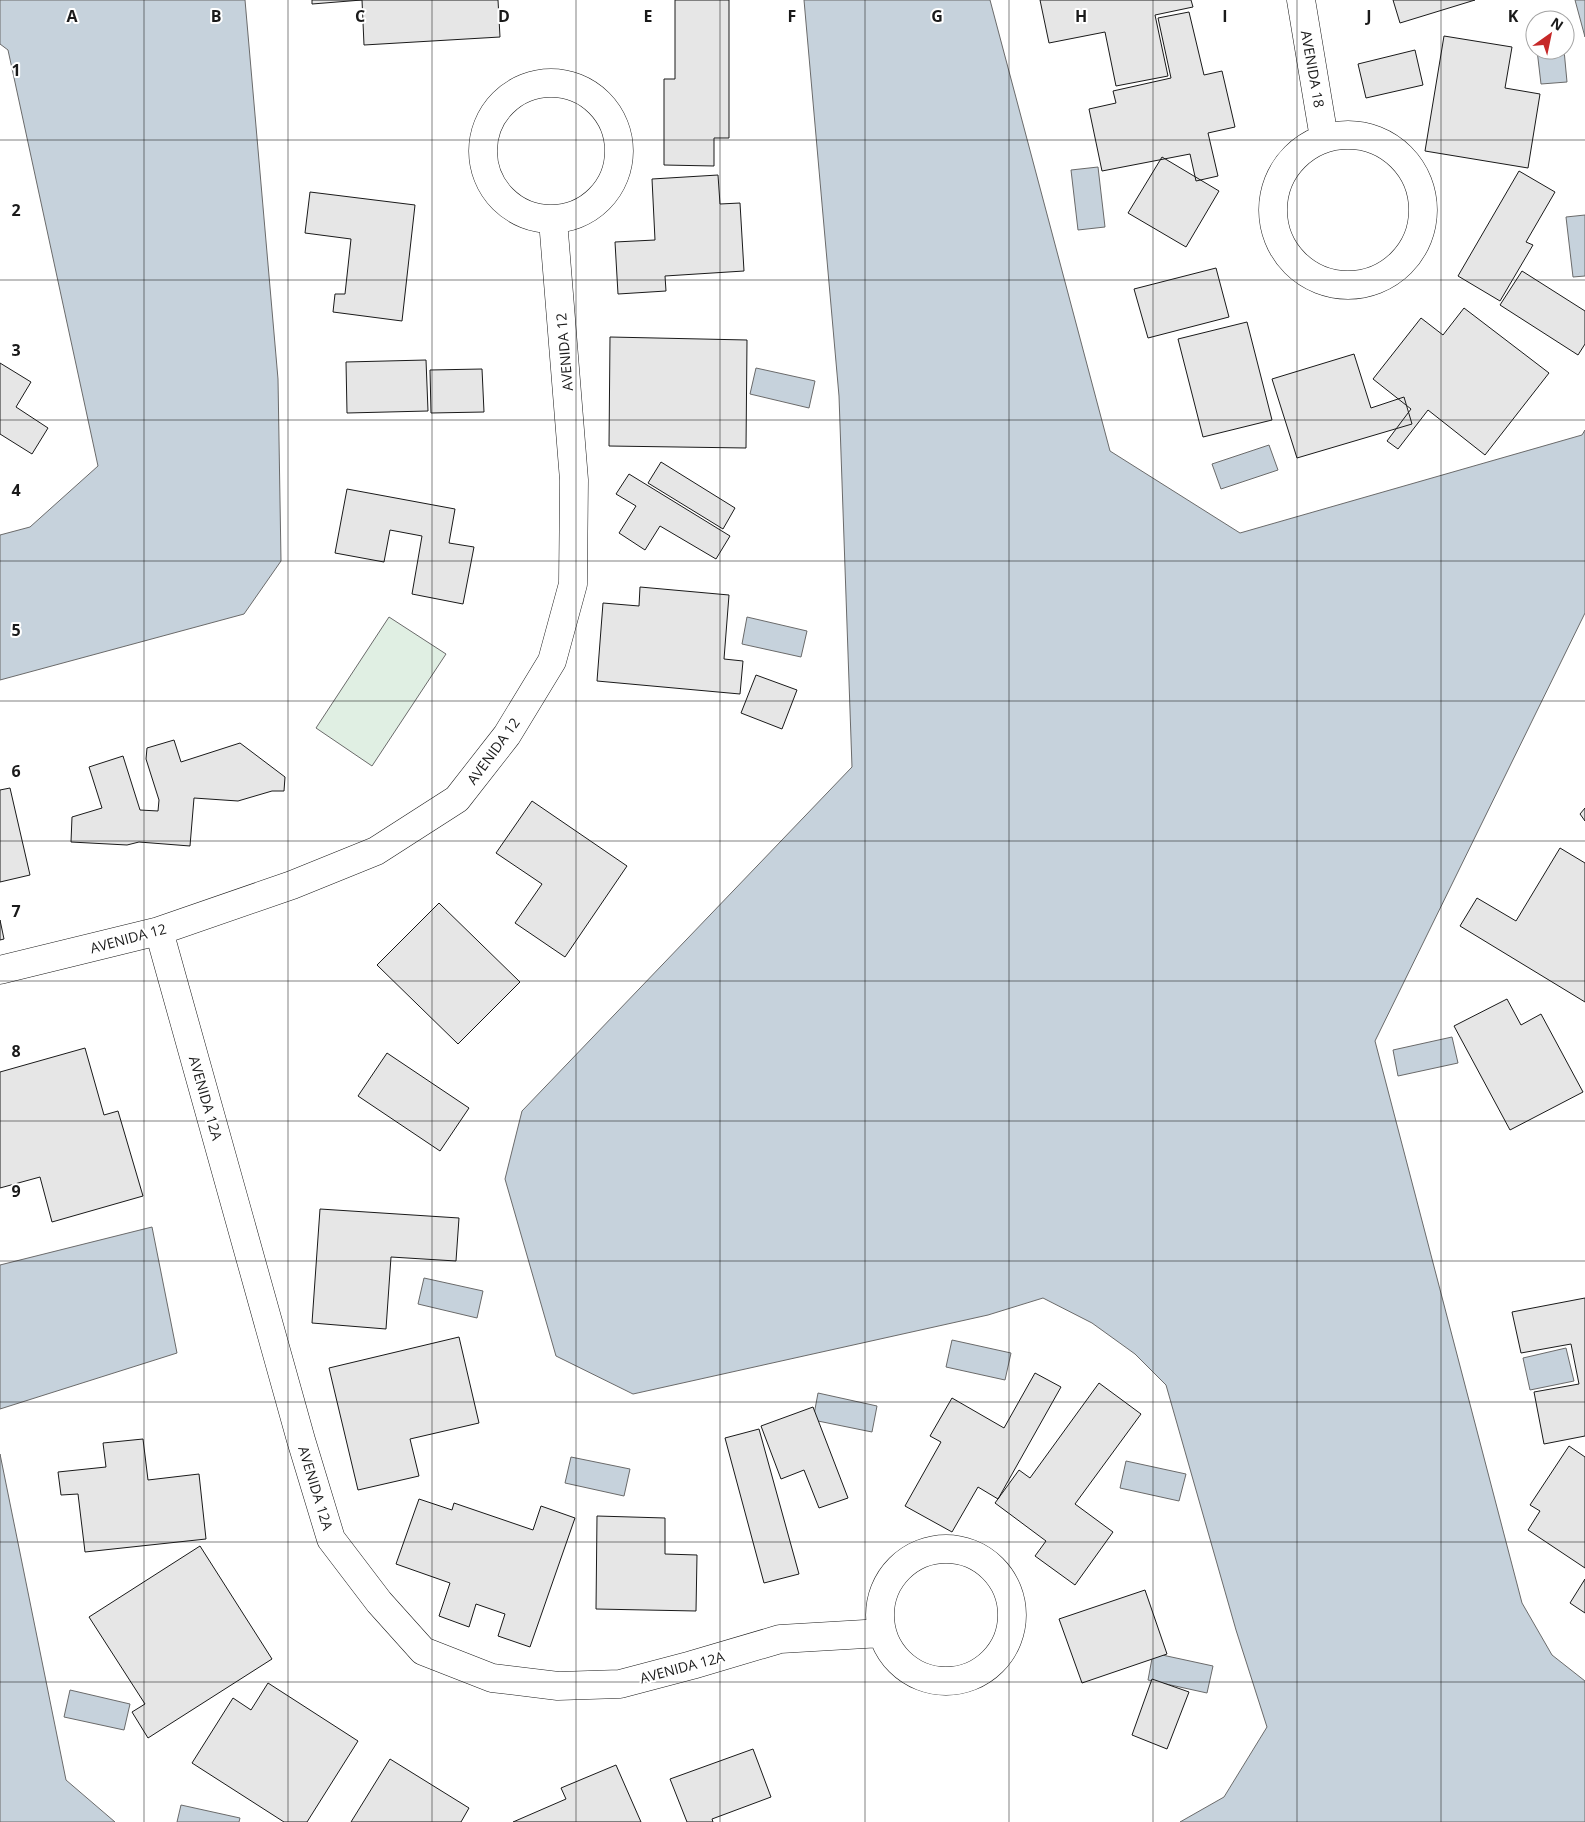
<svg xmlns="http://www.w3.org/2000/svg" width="1585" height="1822" font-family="'Open Sans',sans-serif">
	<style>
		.green { fill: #e0efe3; stroke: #6a6a6a }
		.water { fill: #c6d2dc; stroke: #6a6a6a }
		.building { fill: #e6e6e6; stroke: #1a1a1a }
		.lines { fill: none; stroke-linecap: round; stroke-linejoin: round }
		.minor-casing { stroke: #1a1a1a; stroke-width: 29 }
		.minor { stroke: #fff; stroke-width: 28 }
		.grid { fill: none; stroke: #1a1a1a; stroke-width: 1; stroke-opacity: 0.55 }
		.labels { text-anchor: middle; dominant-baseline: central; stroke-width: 4; stroke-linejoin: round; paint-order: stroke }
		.street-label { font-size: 14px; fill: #1a1a1a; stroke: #fff }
		.grid-label { font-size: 16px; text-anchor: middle; font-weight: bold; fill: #1a1a1a; stroke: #fff; stroke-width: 4; stroke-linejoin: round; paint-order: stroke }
	</style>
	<rect width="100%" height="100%" fill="#fff"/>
	<path class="green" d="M389 617 446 654 372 766 316 728Z"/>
	<path class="water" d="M0 0H245L278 379 281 561 244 614 0 680V535L30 527 98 466 8 50 0 44Z
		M804 0H990L1110 451 1240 533 1582 435 1585 430V613L1375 1041 1522 1603 1552 1655 1585 1681V1822H1180L1224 1797 1267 1727 1236 1630 1166 1385 1135 1354 1092 1323 1043 1298 988 1315 633 1394 556 1356 505 1179 522 1111 852 767 839 396Z
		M1575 0H1585V37Z
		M1537 50H1564L1567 82 1541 84Z
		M1098 167 1105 227 1078 230 1071 170Z
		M1585 215V276L1573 277 1566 217Z
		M756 368 815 381 809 408 750 394Z
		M1269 445 1278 470 1221 489 1212 464Z
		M747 617 807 631 801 657 742 644Z
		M1452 1037 1458 1063 1398 1076 1393 1050Z
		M152 1227 177 1353 0 1409V1265Z
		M424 1278 483 1291 477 1318 418 1304Z
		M952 1340 1011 1353 1005 1380 946 1367Z
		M1566 1348 1574 1381 1530 1390 1523 1358Z
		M818 1393 877 1406 872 1432 813 1420Z
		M0 1454 66 1780 115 1822H0Z
		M571 1457 630 1469 624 1496 565 1483Z
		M1126 1461 1186 1474 1179 1501 1120 1488Z
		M1153 1653 1213 1666 1207 1693 1148 1680Z
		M70 1690 130 1704 124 1730 64 1717Z
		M181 1805 240 1818 239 1822H177Z"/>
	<path class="building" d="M312 0H498L500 37 364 45 362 0 312 4Z
		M675 0H729V138H714V166L664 165V79H675Z
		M1040 0H1191L1193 7 1155 15 1168 76 1116 86 1105 32 1049 43Z
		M1393 0H1475L1400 23Z
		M1189 12 1204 75 1222 71 1235 127 1208 133 1218 176 1196 181 1190 154 1102 171 1089 109 1116 103 1113 91 1171 78 1158 18Z
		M1444 36 1512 47 1505 88 1540 94 1528 168 1425 151Z
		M1415 50 1423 85 1366 98 1358 64Z
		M1162 157 1219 191 1186 247 1128 213Z
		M1519 171 1555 192 1526 242 1533 245 1500 301 1458 276Z
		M718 175 720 204 740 203 744 271 665 276 666 291 618 294 615 242 655 240 652 179Z
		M310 192 415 205 402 321 333 312 335 294H345L351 239 305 233Z
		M1216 268 1229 317 1148 338 1134 289Z
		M1522 271 1585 311V344L1578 355 1500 305Z
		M1464 308 1549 373 1485 455 1428 410 1398 449 1387 441 1411 409 1373 379 1421 318 1443 335Z
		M1247 322 1272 420 1203 437 1178 339Z
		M610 337 747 340 746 448 609 446Z
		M1354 354 1371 408 1404 397 1412 424 1297 458 1272 379Z
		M426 360 428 411 347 413 346 362Z
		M0 363 31 382 16 407 48 428 32 454 0 434Z
		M482 369 484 412 431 413 430 370Z
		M661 462 735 508 723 529 648 483Z
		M629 474 730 536 716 559 660 526 645 550 619 533 636 506 616 494Z
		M347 489 455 509 449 543 474 547 463 604 412 594 422 536 390 530 384 562 335 553Z
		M640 587 729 595 724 659 743 661 740 694 597 681 603 603 639 606Z
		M756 675 797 690 782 729 741 713Z
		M174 740 181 762 240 743 285 777 284 791H272L238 801 194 798 190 846 139 842 127 845 71 842 72 817 102 808 89 767 123 756 140 810 158 811 159 800 146 759 147 748Z
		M10 788 30 875 0 882V790Z
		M532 801 627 866 565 957 515 923 542 884 496 853Z
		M1585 808V821L1580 814Z
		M1560 848 1585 863V1002L1460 926 1477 898 1516 921Z
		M439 903 520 982 458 1044 377 965Z
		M0 920 4 939 0 940Z
		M1507 999 1521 1025 1541 1014 1583 1092 1510 1130 1454 1026Z
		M85 1048 104 1115 118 1111 143 1196 52 1222 40 1177 0 1188V1072Z
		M387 1053 469 1108 440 1151 358 1096Z
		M320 1209 459 1218 456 1261 391 1257 386 1329 312 1323Z
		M1585 1298V1436L1544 1444 1534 1392 1579 1384 1571 1344 1521 1353 1512 1312Z
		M459 1337 479 1423 410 1439 419 1476 358 1490 329 1368Z
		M1035 1373 1061 1387 998 1499 978 1487 952 1532 905 1506 941 1442 930 1436 952 1398 1004 1428Z
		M1099 1383 1141 1414 1075 1504 1113 1532 1075 1585 1035 1556 1046 1541 995 1503 1019 1470 1030 1478Z
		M813 1407 848 1498 819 1508 804 1470 781 1479 761 1426Z
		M759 1429 799 1574 764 1583 725 1438Z
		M143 1439 148 1480 199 1474 206 1539 85 1552 78 1494 61 1495 58 1472 106 1467 103 1443Z
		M1569 1446 1585 1457V1568L1528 1530 1540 1511 1530 1505Z
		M419 1499 452 1510 454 1503 533 1530 541 1506 575 1518 530 1647 498 1636 505 1614 476 1604 469 1627 439 1616 450 1583 396 1564Z
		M597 1516 665 1518V1554L697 1555 696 1611 596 1609Z
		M200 1546 272 1659 148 1738 132 1712 145 1704 89 1617Z
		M1585 1579V1613L1570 1603Z
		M1145 1590 1167 1654 1082 1683 1059 1619Z
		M1152 1679 1189 1692 1167 1749 1132 1735Z
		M268 1683 358 1741 307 1822H284L192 1763 233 1698 251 1710Z
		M753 1749 771 1797 712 1819 713 1822H687L670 1779Z
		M390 1759 469 1808 461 1822H351Z
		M616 1765 641 1822H513L566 1799 561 1788Z"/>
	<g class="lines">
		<g class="minor-casing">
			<path id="minor" d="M1301 0 1324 138
				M483 151a68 68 0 1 1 136 0a68 68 0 1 1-136 0Z
				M1273 210a75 75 0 1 1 150 0a75 75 0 1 1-150 0Z
				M159 931 301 1440 331 1539 379 1602 423 1651 492 1678 558 1686 620 1684 692 1665 780 1639 882 1633
				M0 970 159 931 292 885 376 851 457 799 507 735 552 661 573 584 574 480 553 220
				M880 1615a66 66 0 1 1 132 0a66 66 0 1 1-132 0Z"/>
		</g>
		<use href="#minor" class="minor"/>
	</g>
	<path class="grid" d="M144 0V1822M288 0V1822M432 0V1822M576 0V1822M720 0V1822M865 0V1822M1009 0V1822M1153 0V1822M1297 0V1822M1441 0V1822M0 140H1585M0 280H1585M0 420H1585M0 561H1585M0 701H1585M0 841H1585M0 981H1585M0 1121H1585M0 1261H1585M0 1402H1585M0 1542H1585M0 1682H1585"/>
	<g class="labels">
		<g class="street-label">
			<text transform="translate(1313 69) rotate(80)">AVENIDA 18</text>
			<text transform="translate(564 352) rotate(-95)">AVENIDA 12</text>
			<text transform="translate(493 751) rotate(-54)">AVENIDA 12</text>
			<text transform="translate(128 938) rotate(-15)">AVENIDA 12</text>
			<text transform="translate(206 1098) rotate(74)">AVENIDA 12A</text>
			<text transform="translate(316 1488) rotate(73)">AVENIDA 12A</text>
			<text transform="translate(682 1667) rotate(-15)">AVENIDA 12A</text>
		</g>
	</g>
	<g class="grid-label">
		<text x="72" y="22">A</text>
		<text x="216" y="22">B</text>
		<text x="360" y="22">C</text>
		<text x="504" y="22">D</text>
		<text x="648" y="22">E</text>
		<text x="792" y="22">F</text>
		<text x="937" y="22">G</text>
		<text x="1081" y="22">H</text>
		<text x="1225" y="22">I</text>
		<text x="1369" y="22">J</text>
		<text x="1513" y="22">K</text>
		<text x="16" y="76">1</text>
		<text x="16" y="216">2</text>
		<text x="16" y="356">3</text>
		<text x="16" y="496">4</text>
		<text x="16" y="636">5</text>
		<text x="16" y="777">6</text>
		<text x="16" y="917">7</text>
		<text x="16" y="1057">8</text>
		<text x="16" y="1197">9</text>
	</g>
	<g transform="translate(1550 35) rotate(33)"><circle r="24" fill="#ffffff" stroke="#a3a3a3"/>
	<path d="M0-4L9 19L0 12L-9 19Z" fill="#c62828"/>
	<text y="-8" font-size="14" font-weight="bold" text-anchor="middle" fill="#1a1a1a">N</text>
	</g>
</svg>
